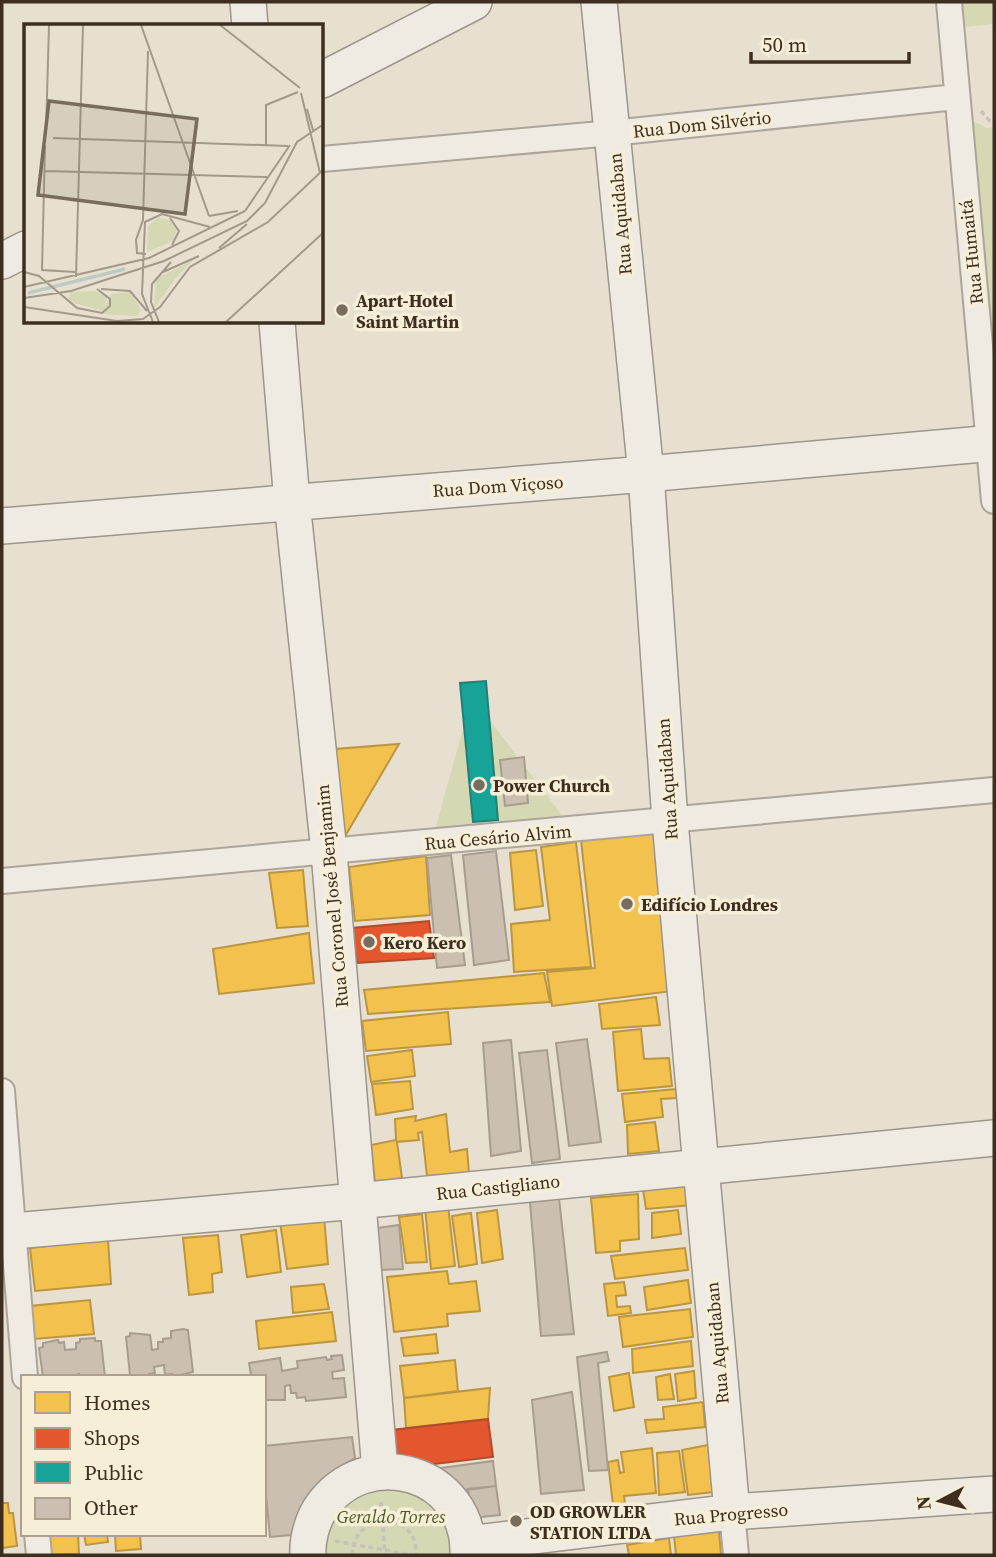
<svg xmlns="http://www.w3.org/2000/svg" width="996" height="1557" font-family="'Source Serif 4',serif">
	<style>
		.green { fill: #d6d7b3 }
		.homes { fill: #f2c14e; stroke: #bc9540; stroke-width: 2 }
		.shops { fill: #e4572e; stroke: #b24b2a; stroke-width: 2 }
		.public { fill: #17a398; stroke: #228074; stroke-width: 2 }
		.building { fill: #cbbfb2; stroke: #a89c90; stroke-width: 2 }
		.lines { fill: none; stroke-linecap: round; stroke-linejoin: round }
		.street-casing { stroke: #ada599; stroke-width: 28 }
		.secondary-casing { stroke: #9c958a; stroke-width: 38 }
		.path { stroke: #c8c2b9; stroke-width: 3.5; stroke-dasharray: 5 3.5; stroke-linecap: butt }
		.street { stroke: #efebe3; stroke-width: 24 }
		.secondary { stroke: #efebe3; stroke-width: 35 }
		.poi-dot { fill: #786c5e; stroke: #f7eed8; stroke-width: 2.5 }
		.labels { text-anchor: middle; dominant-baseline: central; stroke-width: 7; stroke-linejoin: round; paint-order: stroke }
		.street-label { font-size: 18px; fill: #3d2e20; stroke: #f7eed8 }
		.poi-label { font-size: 18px; font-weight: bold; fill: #3d2e20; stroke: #f7eed8; text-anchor: start }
		.park-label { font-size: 18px; font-style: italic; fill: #4d5a26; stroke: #f7eed8 }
		.inset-river { fill: none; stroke: #bcccc2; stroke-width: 3.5 }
		.inset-road { fill: none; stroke: #a3998a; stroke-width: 2 }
		.view { fill: #786c5e; fill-opacity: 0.15; stroke: #786c5e; stroke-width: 3.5 }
		.inset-edge { fill: none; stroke: #3d2e20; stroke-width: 3.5 }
	</style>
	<rect width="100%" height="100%" fill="#e7e0d1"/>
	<path class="green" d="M960 2H994V24L963 27Z
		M965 117 987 128 994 127V425Z
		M472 697 581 840 501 845 427 858Z
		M432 1487 466 1555H314L343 1492Z"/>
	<path class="homes" d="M399 744 344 838 335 749Z
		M659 832 673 991 552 1006 547 972 595 968 581 840Z
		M576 842 591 967 514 972 511 924 550 920 541 847Z
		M536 850 543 906 515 910 510 853Z
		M426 856 430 915 355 921 349 867Z
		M303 870 308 926 277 928 269 873Z
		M309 933 314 983 219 994 213 949Z
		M544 973 550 1002 368 1014 364 990Z
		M656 997 660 1025 602 1029 599 1004Z
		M448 1012 451 1044 366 1051 362 1021Z
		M641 1029 644 1059 669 1058 672 1086 618 1091 613 1032Z
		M412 1050 415 1076 371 1082 367 1056Z
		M410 1081 413 1109 376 1115 372 1084Z
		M676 1089 677 1098 661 1099 663 1117 625 1122 622 1094Z
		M446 1114 450 1152 467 1149 469 1173 427 1176 422 1132 418 1133 419 1140 397 1142 402 1178 375 1182 371 1145 396 1140 395 1119 416 1116 415 1121Z
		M655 1122 659 1151 628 1154 627 1125Z
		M691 1176 693 1205 646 1209 642 1183Z
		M638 1194 639 1239 620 1241V1251L596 1253 591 1198Z
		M448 1205 455 1266 431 1269 425 1208Z
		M497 1210 503 1259 482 1263 477 1213Z
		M678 1210 681 1234 652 1238V1213Z
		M471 1213 477 1264 459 1267 452 1216Z
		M422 1214 427 1262 406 1263 399 1217Z
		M324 1216 328 1264 287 1269 280 1222Z
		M276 1230 281 1272 247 1277 241 1235Z
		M218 1235 222 1272 212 1274 213 1292 189 1295 183 1238Z
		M108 1239 111 1284 35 1291 30 1248Z
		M685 1248 688 1270 615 1279 611 1256Z
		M447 1271 449 1284 476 1281 480 1311 447 1314 448 1326 394 1332 387 1277Z
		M688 1280 691 1303 647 1310 644 1287Z
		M624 1282 626 1295 616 1296 617 1307 630 1306 631 1313 608 1316 604 1284Z
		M324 1284 329 1309 293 1313 291 1287Z
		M90 1300 94 1334 34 1339 30 1306Z
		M690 1309 693 1337 623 1347 619 1317Z
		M332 1312 336 1341 259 1349 256 1321Z
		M436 1334 438 1353 404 1356 401 1338Z
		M691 1341 693 1366 633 1373 632 1349Z
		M455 1360 458 1391 404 1398 400 1366Z
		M694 1371 696 1398 678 1401 675 1374Z
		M629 1373 634 1407 614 1411 609 1377Z
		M670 1374 674 1399 658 1400 656 1377Z
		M490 1388 488 1419 406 1428 404 1398Z
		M703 1402 705 1427 647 1433 645 1420 664 1419 663 1407Z
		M708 1445 713 1492 688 1495 682 1450Z
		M652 1448 656 1493 624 1496 625 1503 613 1505 608 1462 618 1460 620 1473 624 1472 621 1452Z
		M679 1451 685 1492 659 1495 657 1453Z
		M2 1503H8L9 1513H13L17 1546 2 1548Z
		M719 1531 721 1555H676L674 1536Z
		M47 1534H78L79 1554 49 1555Z
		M84 1534H107L108 1542 86 1545Z
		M115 1534H140L141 1549 116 1551Z
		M669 1538 671 1555H629L627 1545Z"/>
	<path class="shops" d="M429 921 434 958 357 963 352 928Z
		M488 1419 493 1457 426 1465 394 1453 392 1430Z"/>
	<path class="public" d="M486 681 498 820 473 822 460 683Z"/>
	<path class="building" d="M524 757 528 803 505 806 500 760Z
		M496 851 509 960 474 965 463 855Z
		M451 855 465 965 437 968 427 858Z
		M587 1039 601 1142 569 1146 556 1043Z
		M511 1040 521 1151 491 1156 483 1043Z
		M547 1050 560 1159 532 1163 519 1053Z
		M559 1198 574 1334 541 1336 530 1202Z
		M399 1225 403 1269 380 1270 377 1228Z
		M183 1329 188 1330 193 1372 172 1377V1374L165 1375 164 1365 154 1367 155 1373 149 1374V1377L130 1375 126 1337 130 1336V1333L150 1335 152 1350 158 1349V1342H163V1339L171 1338V1331Z
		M95 1338V1341H101L105 1377H79V1374L70 1377H43L39 1348 43 1347V1343L58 1340 59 1343 64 1342 65 1350 76 1349V1343L80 1342V1339Z
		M607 1352 609 1361 598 1363 608 1470 589 1471 577 1357Z
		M342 1355 344 1370 332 1372 333 1379 344 1378 346 1397 306 1401 305 1397 297 1398 296 1393H291L290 1385 285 1386V1400H264V1377H239L251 1375 249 1363 280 1358 282 1371 298 1368 297 1361 326 1357 327 1360 332 1359 331 1356Z
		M572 1392 584 1490 541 1494 532 1400Z
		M352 1437 355 1458 333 1472 313 1490 299 1514 292 1535 270 1537 264 1474V1446Z
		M493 1461 496 1486 475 1489 461 1490 434 1469Z
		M496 1486 500 1515 472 1518 468 1489Z"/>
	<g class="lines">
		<g class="street-casing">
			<path id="street" d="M949 2 994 501
				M322 159 612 133 956 97
				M2 881 994 790
				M2 1091 25 1377
				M732 1512 736 1555
				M37 1534 39 1555"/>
		</g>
		<g class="secondary-casing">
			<path id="secondary" d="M248 2 250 26
				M599 2 646 474 670 821 732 1512
				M322 80 474 2
				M2 261 26 249
				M277 322 292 502 329 852 380 1471
				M2 526 646 474 994 443
				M2 1232 357 1201 994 1138
				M468 1544 732 1512 994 1494
				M308 1555C307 1540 312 1522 320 1509 366 1441 471 1472 468 1555"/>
		</g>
		<path class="path" d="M981 111 990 121 994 120
			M381 1502 385 1555
			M335 1541 412 1555
			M352 1555C354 1509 419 1511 416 1555"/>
		<use href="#street" class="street"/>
		<use href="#secondary" class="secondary"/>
	</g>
	<g class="poi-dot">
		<circle cx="342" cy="310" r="7"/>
		<circle cx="479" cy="785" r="7"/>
		<circle cx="627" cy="904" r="7"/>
		<circle cx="369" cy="942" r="7"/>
		<circle cx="516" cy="1521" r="7"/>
	</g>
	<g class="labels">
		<g class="street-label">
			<text transform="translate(702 124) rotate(-6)">Rua Dom Silvério</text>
			<text transform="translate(620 214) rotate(-95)">Rua Aquidaban</text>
			<text transform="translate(971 252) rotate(-96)">Rua Humaitá</text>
			<text transform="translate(498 486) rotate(-4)">Rua Dom Viçoso</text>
			<text transform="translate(667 779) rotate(-94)">Rua Aquidaban</text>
			<text transform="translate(498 837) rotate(-5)">Rua Cesário Alvim</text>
			<text transform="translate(332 896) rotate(-95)">Rua Coronel José Benjamim</text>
			<text transform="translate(498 1187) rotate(-6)">Rua Castigliano</text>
			<text transform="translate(717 1343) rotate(-95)">Rua Aquidaban</text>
			<text transform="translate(731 1514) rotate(-5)">Rua Progresso</text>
		</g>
		<g class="poi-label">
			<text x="356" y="300">Apart-Hotel<tspan x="356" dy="21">Saint Martin</tspan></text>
			<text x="493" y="785">Power Church</text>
			<text x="641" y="904">Edifício Londres</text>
			<text x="383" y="942">Kero Kero</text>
			<text x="530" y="1511">OD GROWLER<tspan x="530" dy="21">STATION LTDA</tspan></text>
		</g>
		<g class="park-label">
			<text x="391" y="1516">Geraldo Torres</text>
		</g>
	</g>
	<g transform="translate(24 24)">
		<rect width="299" height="299" fill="#e7e0d1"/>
		<path d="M134 194 146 196 153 205 149 217 123 228 124 202ZM169 236 151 255 130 285 132 255ZM70 267 84 271 79 287 43 277 47 268ZM106 268 117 286 113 292 77 290 87 270Z" fill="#d6d7b3"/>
		<path class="inset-river" d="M4 269 101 245"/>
		<path class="inset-road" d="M117 1 185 192M196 1 276 64M277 69 296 149M283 85 289 106M22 107 25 1M29 114 264 122M242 121V81L274 68M21 122 18 246 51 248M21 147 243 153M185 192 214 187M146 194 155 207 148 221M195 224 223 200M122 230 113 229 112 216 119 196 124 27M0 248 15 252 53 284 78 289 86 282V275L73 265M139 248 175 232M52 253 59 1M0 263 125 234 221 187 266 121M77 265 106 267 123 287M0 274 47 267 140 237 223 197 241 179 273 118 300 100M0 283 93 297 119 295 136 283 166 243 244 198 300 145M129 298 118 270 121 198 138 190 186 203M135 298 127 278 128 260 147 238M202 298 300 208"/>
		<path class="view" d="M25 77 173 95 161 190 14 171Z"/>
		<rect width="299" height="299" class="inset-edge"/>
	</g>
	<rect width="996" height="1557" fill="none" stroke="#3d2e20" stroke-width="7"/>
	<rect x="21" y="1375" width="245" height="161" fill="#f7eed8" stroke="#ada18e" stroke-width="2"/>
	<rect x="35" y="1392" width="35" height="21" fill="#f2c14e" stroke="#ada18e" stroke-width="2"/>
	<text x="84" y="1410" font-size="21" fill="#3d2e20">Homes</text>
	<rect x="35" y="1428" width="35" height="21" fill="#e4572e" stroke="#ada18e" stroke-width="2"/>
	<text x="84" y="1445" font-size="21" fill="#3d2e20">Shops</text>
	<rect x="35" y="1462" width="35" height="21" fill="#17a398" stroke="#ada18e" stroke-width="2"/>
	<text x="84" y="1480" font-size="21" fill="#3d2e20">Public</text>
	<rect x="35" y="1498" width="35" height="21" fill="#cbbfb2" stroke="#ada18e" stroke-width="2"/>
	<text x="84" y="1515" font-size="21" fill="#3d2e20">Other</text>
	<g transform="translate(940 1501) rotate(263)" stroke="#f7eed8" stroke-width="5" paint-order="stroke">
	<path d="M0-5L12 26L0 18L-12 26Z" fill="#3d2e20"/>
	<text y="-10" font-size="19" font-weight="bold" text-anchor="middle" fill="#3d2e20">N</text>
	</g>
	<path d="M751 52v10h158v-10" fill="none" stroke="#3d2e20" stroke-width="3.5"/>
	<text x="762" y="52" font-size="21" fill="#3d2e20" stroke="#f7eed8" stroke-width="5" paint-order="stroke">50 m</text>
</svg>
